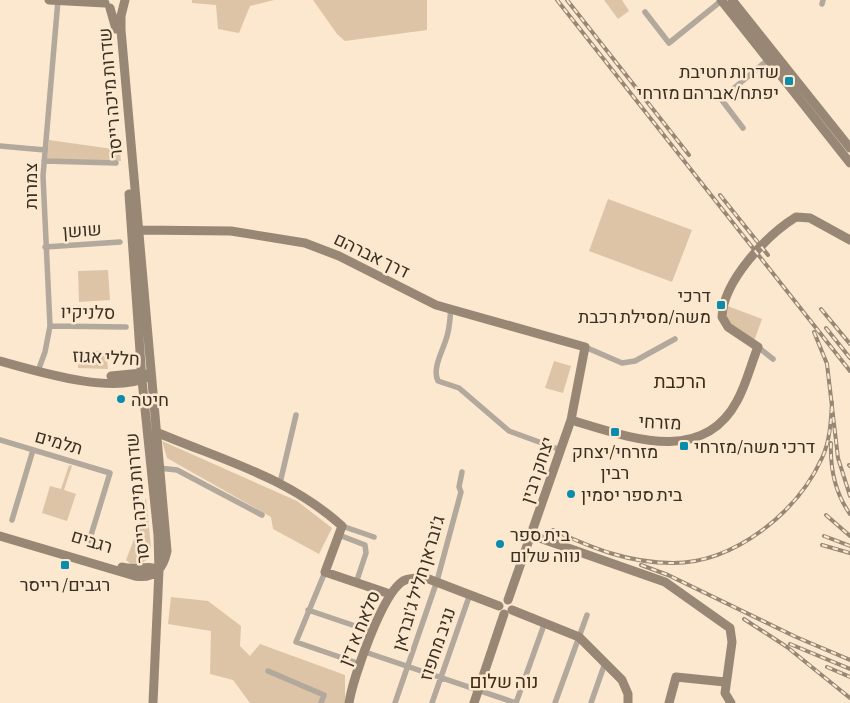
<svg xmlns="http://www.w3.org/2000/svg" width="850" height="703" font-family="'Asap Condensed',Heebo,sans-serif">
	<style>
		.green { fill: #ddc4a7 }
		.lines { fill: none; stroke-linecap: round; stroke-linejoin: round }
		.street { stroke: #b2a89b; stroke-width: 5.5 }
		.secondary { stroke: #978774; stroke-width: 9 }
		.rail-casing { stroke: #978876; stroke-width: 4 }
		.rail { stroke: #fce7cf; stroke-width: 2; stroke-dasharray: 5.5; stroke-linecap: butt }
		.poi-dot { fill: #0a8cac; stroke: #fce7cf; stroke-width: 2 }
		.labels { text-anchor: middle; dominant-baseline: central; stroke-width: 5; stroke-linejoin: round; paint-order: stroke }
		.poi-label { font-size: 18px; fill: #393024; stroke: #fce7cf; text-anchor: start }
		.street-label { font-size: 18px; fill: #393024; stroke: #fce7cf }
		.neighbourhood-label { font-size: 19px; fill: #412d14; stroke: #fce7cf }
	</style>
	<rect width="100%" height="100%" fill="#fce7cf"/>
	<path class="green" d="M192 0H274L250 6 239 33 218 29 216 5 192 3Z
		M313 0H427V30L345 41 337 34Z
		M604 0H622L629 11 618 19Z
		M49 140 120 150 121 161 47 159Z
		M608 199 692 230 672 282 589 251Z
		M108 270 110 300 79 302 78 271Z
		M725 305 762 319 753 344 728 327Z
		M79 351H106L108 369 78 368Z
		M554 361 571 366 563 393 545 388Z
		M162 441 297 501 332 528 319 554 273 529 271 517 167 458Z
		M69 465 72 466 64 490 76 494 67 521 42 513 50 486 61 489Z
		M146 497 151 547 146 560 142 563 131 564 126 560 141 521Z
		M171 597 208 601 241 626 240 646 250 656 260 644 345 675V703H250L233 680 210 674 211 631 168 624Z"/>
	<g class="lines">
		<path class="street" d="M822 4 823 0
			M645 12 669 43 721 1
			M743 128 721 99 770 58
			M0 146 45 150
			M44 161 116 163
			M45 247 120 242
			M451 308C450 316 450 324 448 332 446 346 431 367 438 381L459 388 509 431 561 450
			M50 326 126 327
			M585 347 622 363 635 361 675 339
			M758 347 773 359
			M38 371 45 352 50 326 43 176 58 0
			M0 440 110 473 88 545
			M159 468 177 470 262 515
			M280 483 296 415
			M12 520 33 450
			M342 526 374 537
			M339 535 365 545 366 553 356 583
			M325 572 296 642 360 664
			M308 610 373 632
			M365 652 516 703
			M268 671 324 695 321 703
			M395 703 437 581 461 492 459 487 462 472
			M432 703 470 594
			M516 703 545 622
			M555 703 587 615
			M591 703 605 663"/>
		<path class="secondary" d="M49 0 105 3
			M721 0 850 163
			M732 0 850 148
			M110 8 116 29
			M129 194 142 380 158 535 159 570 153 703
			M138 230 231 231 305 243 339 256 436 305 585 347 571 420 508 600
			M0 361C37 371 112 395 148 377
			M111 376 142 373 147 375
			M571 420C626 436 702 467 737 401 746 385 751 364 758 347L728 327 722 317C723 281 767 235 796 217L810 218 850 240
			M156 432C222 460 288 477 342 526L325 572 390 594
			M531 535 665 582 730 628 732 642 725 693 731 703
			M0 536 135 576C154 579 163 570 167 551L121 30V16L125 0
			M122 567C135 571 148 564 159 570
			M512 610 579 637 622 680 628 694V703
			M349 703C353 678 382 594 403 581 410 577 418 578 426 578L499 606
			M474 703 504 614
			M669 703 676 677 725 682"/>
		<g class="rail-casing">
			<path id="rail" d="M557 0 850 371
				M567 0 689 155
				M720 195 768 255
				M821 309 850 344
				M826 328 850 358
				M814 332 827 364 838 458 850 496
				M831 443C830 469 835 493 850 514
				M849 465 850 466
				M826 515 850 536
				M553 530C592 548 628 563 673 563 734 563 797 513 822 458 830 441 831 421 832 402
				M824 536 850 546
				M822 545 850 553
				M641 565 668 575 796 637 850 660
				M744 619 787 647 850 698
				M790 644 850 669
				M827 667 850 677"/>
		</g>
		<use href="#rail" class="rail"/>
	</g>
	<g class="poi-dot">
		<rect x="784" y="76" width="10" height="10" rx="2.5"/>
		<rect x="716" y="300" width="10" height="10" rx="2.5"/>
		<circle cx="121" cy="399" r="5"/>
		<rect x="610" y="427" width="10" height="10" rx="2.5"/>
		<rect x="679" y="441" width="10" height="10" rx="2.5"/>
		<circle cx="571" cy="494" r="5"/>
		<circle cx="500" cy="544" r="5"/>
		<rect x="60" y="560" width="10" height="10" rx="2.5"/>
	</g>
	<g class="labels">
		<g class="poi-label">
			<text x="779" y="71" text-anchor="end">שדרות חטיבת<tspan x="779" dy="21">יפתח/אברהם מזרחי</tspan></text>
			<text x="711" y="295" text-anchor="end">דרכי<tspan x="711" dy="21">משה/מסילת רכבת</tspan></text>
			<text x="131" y="399">חיטה</text>
			<text x="694" y="446">דרכי משה/מזרחי</text>
			<text x="615" y="451" text-anchor="middle">מזרחי/יצחק<tspan x="615" dy="21">רבין</tspan></text>
			<text x="581" y="494">בית ספר יסמין</text>
			<text x="510" y="534">בית ספר<tspan x="510" dy="21">נווה שלום</tspan></text>
			<text x="65" y="584" text-anchor="middle">רגבים/ רייסר</text>
		</g>
		<g class="street-label">
			<text transform="translate(110 93) rotate(-95)">שדרות מיכה רייסר</text>
			<text transform="translate(30 186) rotate(-90)">צמרות</text>
			<text transform="translate(82 230) rotate(-4)">שושן</text>
			<text transform="translate(372 255) rotate(26)">דרך אברהם</text>
			<text transform="translate(88 312) rotate(1)">סלניקיו</text>
			<text transform="translate(106 357) rotate(3)">חללי אגוז</text>
			<text transform="translate(660 422) rotate(3)">מזרחי</text>
			<text transform="translate(59 442) rotate(16)">תלמים</text>
			<text transform="translate(537 470) rotate(-71)">יצחק רבין</text>
			<text transform="translate(137 498) rotate(-95)">שדרות מיכה רייסר</text>
			<text transform="translate(92 541) rotate(17)">רגבים</text>
			<text transform="translate(418 583) rotate(-73)">ג'ובראן חליל ג'ובראן</text>
			<text transform="translate(359 628) rotate(-67)">סלאח א דין</text>
			<text transform="translate(437 644) rotate(-71)">נגיב מחפוז</text>
		</g>
		<g class="neighbourhood-label">
			<text x="680" y="381">הרכבת</text>
			<text x="504" y="681">נוה שלום</text>
		</g>
	</g>
</svg>
